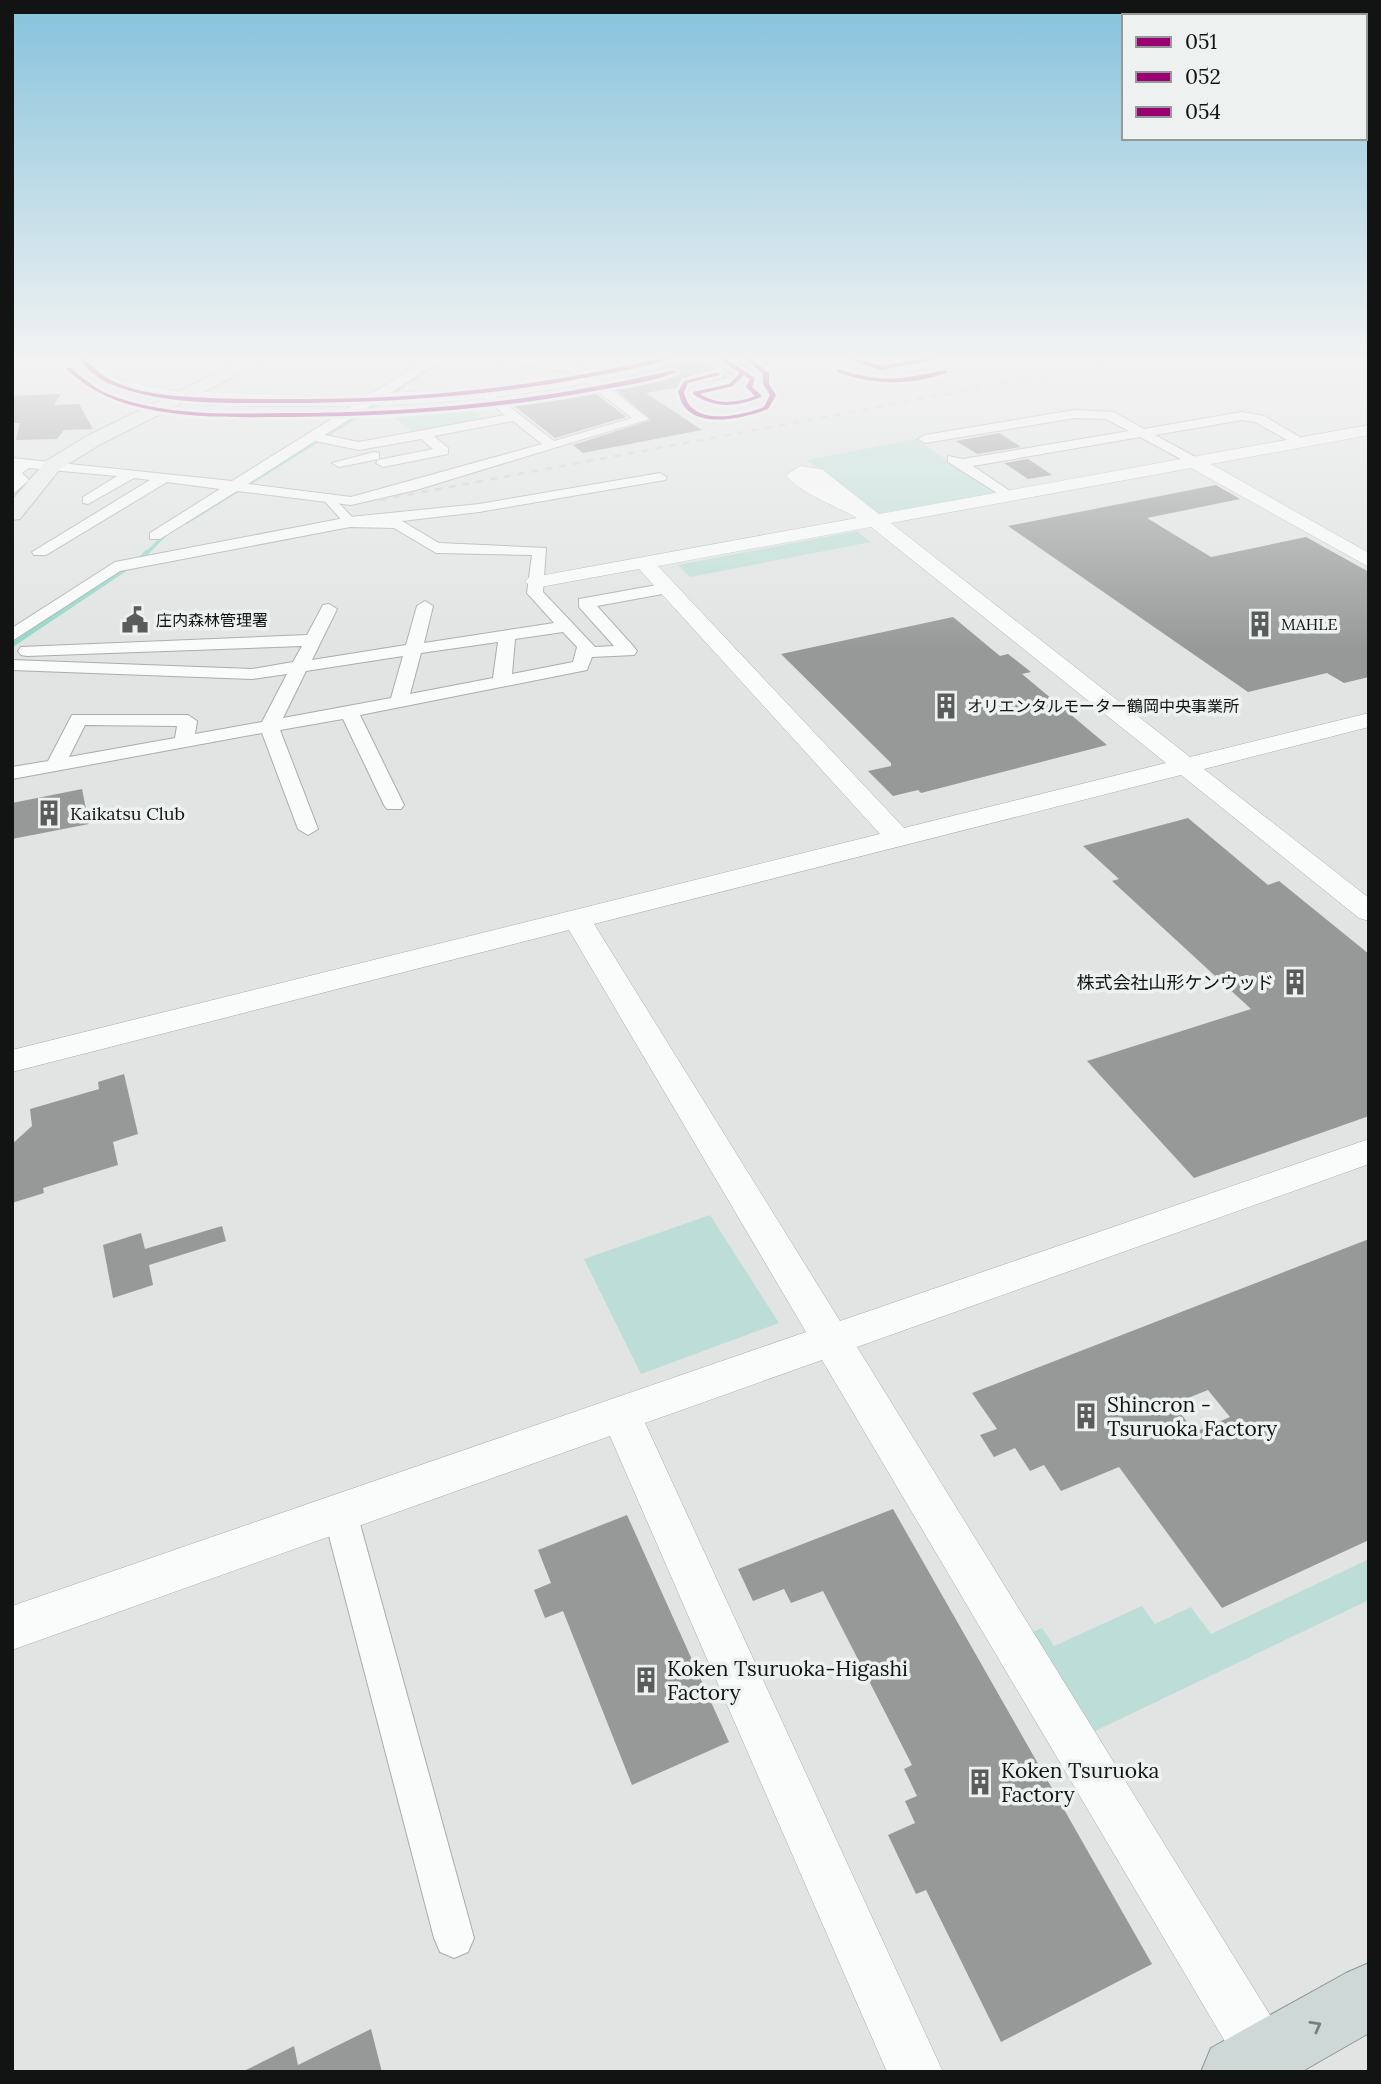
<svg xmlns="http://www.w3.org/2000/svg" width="1381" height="2084" font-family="Lora,'Noto Sans JP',serif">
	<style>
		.green { fill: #bdded7 }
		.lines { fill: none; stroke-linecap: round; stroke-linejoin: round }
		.stream-far1 { stroke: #92d7cb; stroke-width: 3.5 }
		.stream { stroke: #92d7cb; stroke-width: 4.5 }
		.building { fill: #979998; fill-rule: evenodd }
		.pedestrian-casing { stroke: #aaacab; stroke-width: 2 }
		.minor-casing { stroke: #aaacab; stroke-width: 2 }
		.tertiary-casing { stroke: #aaacab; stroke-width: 1 }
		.secondary-casing { stroke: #aaacab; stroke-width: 2 }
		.primary-casing { stroke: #8a9895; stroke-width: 2 }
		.trunk-casing { stroke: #8a9895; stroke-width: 2 }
		.pedestrian { fill: #fafbfb; fill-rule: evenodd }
		.minor { fill: #fafbfb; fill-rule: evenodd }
		.tertiary { fill: #fafbfb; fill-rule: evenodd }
		.secondary { fill: #eaeded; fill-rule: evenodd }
		.primary { fill: #d9e1e0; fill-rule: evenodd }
		.trunk { fill: #ced8d7; fill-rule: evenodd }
		.rail { stroke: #cdcece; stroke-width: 2.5; stroke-dasharray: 7 7; stroke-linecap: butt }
		.bus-1-casing { stroke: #edf2f1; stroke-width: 6 }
		.bus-2-casing { stroke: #edf2f1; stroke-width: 6 }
		.bus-3-casing { stroke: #edf2f1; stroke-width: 6 }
		.bus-1 { fill: #9a0273; fill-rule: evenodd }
		.bus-2 { fill: #9a0273; fill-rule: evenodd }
		.bus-3 { fill: #9a0273; fill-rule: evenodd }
		.oneway { stroke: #797f7f }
		.labels { text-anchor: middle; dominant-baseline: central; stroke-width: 7; stroke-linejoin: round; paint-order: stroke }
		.far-poi-label { font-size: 16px; fill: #121313; stroke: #edf2f1; text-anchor: start }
		.poi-label { font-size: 18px; fill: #121313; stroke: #edf2f1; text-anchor: start }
		.near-poi-label { font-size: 21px; fill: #121313; stroke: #edf2f1; text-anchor: start }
	</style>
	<rect width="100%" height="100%" fill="#e1e4e3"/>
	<path class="green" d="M443 399 444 410 470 408 485 420 413 433 389 413 437 411 436 400Z
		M916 439 998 495 881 516 807 460Z
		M857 531 871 542 690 577 678 565Z
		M710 1215 779 1323 641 1374 584 1259Z
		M1369 1559V1600L1093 1732 1030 1633 1042 1628 1054 1646 1142 1606 1155 1624 1191 1607 1211 1634Z"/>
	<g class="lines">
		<path class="stream-far1" d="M389 396 432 366
			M187 522 380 402
			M146 554 166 534"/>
		<path class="stream" d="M139 560 147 552
			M12 645 130 566"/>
	</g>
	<path class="building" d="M685 362 707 364 729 378 646 393 702 430 583 453 573 445 651 420 606 382Z
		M586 386 626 417 555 438 505 399Z
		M61 394 54 405 79 404 93 429 64 430 57 439 16 440 20 423H12V396Z
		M999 433 1021 447 977 454 956 441Z
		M1028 459 1052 475 1028 479 1004 463Z
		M1216 485 1240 499 1147 518 1211 557 1306 537 1369 572V677L1344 683 1327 673 1248 692 1008 526Z
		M953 617 1000 656 1008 654 1031 672 1022 674 1107 745 921 793 918 790 893 796 868 771 891 766V763L781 654Z
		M82 789 89 824 12 839V803Z
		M1188 818 1268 885 1279 881 1369 954V1116L1194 1178 1087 1061 1251 1009 1112 881 1119 879 1083 846Z
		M124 1074 138 1134 113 1142 118 1165 43 1188 44 1193 12 1203V1144L32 1126 30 1109 99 1089 98 1082Z
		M222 1226 226 1241 149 1265 153 1285 113 1298 103 1245 141 1233 145 1249Z
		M1369 1239V1540L1222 1608 1119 1467 1061 1491 1044 1465 1030 1471 1015 1448 994 1457 980 1435 997 1429 972 1393ZM1208 1390 1230 1417 1195 1432 1173 1404Z
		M893 1509 1152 1964 1001 2042 926 1890 916 1894 888 1835 915 1823 905 1801 917 1796 904 1769 912 1765 823 1591 791 1603 784 1589 753 1601 738 1569Z
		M627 1515 729 1742 632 1785 563 1611 545 1618 534 1590 551 1583 538 1550Z
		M371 2029 382 2072H242L294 2046 298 2065Z"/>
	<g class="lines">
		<g class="pedestrian-casing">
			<path id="pedestrian" d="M322 494H330L354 519V525H346L322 498Z"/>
		</g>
		<g class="minor-casing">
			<path id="minor" d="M351 358H372L351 364Z
				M429 358H444L325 435 359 442 505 415 481 395 479 392 485 388 554 441 632 418 574 373 483 358H519L582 367 649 419 416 490 351 505 237 491 160 539H150V533L220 489 167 482 46 555H34L32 552 150 480 134 478 88 504 83 503V497L117 476 29 468 22 473 29 480 12 495V458L232 481ZM513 421 542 444 351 497 248 484 315 441 359 450 421 439 433 449 378 460 376 463 383 467 448 454V448L434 436Z
				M1075 410 1114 412 1144 429 1242 412 1264 416 1310 443 1298 446 1255 422 1242 420 1155 435 1199 459V465L1194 466 1140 437 973 466 1013 493V499L1008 500 948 462V456L963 459 1129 431 1106 419 1075 418 925 443 918 439 925 435Z
				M374 452 379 453V459L339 467 332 463Z
				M660 473 667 477 665 480 479 512 402 521 439 543 546 548 543 592 595 647 614 646 579 607V599L668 583 676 588 668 593 597 606 634 647 637 651 634 655 592 657 587 670 360 715 404 805 401 809H387L384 805 343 719 280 730 318 829 308 835 298 829 262 733 12 779V767L48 761 72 715H188L197 721 195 734 262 722 287 674 252 679 12 670V660L252 669 293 662 302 646 27 656 21 655 18 651 21 647 307 635 323 605 329 604 337 609 312 660 406 645 417 606 425 601 433 606 424 643 554 623 527 593 532 555 436 553 394 528 350 527 120 571 12 641V628L115 562 350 517 479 504ZM563 632 577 647 573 662 512 674 515 639ZM498 642 493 678 410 694 421 653ZM403 656 391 698 283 718 306 671ZM85 725 177 726 175 738 69 757Z
				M340 1498 352 1502 357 1513 474 1938 468 1952 454 1958 440 1952 434 1938 323 1513 328 1502Z"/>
		</g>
		<g class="tertiary-casing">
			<path id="tertiary" d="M71 358H88L119 380 171 391 321 396 473 389 573 375 650 358H678C669 367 647 369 634 372 523 400 406 407 292 406 245 406 196 407 149 398 119 392 91 383 71 358Z
				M838 358 881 363 949 358C929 375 858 378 838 358Z
				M1369 425V435L1211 464 1369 553V567L1191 468 891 523 1190 757 1369 713V727L1204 769 1369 898V921L1359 918 1181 775 594 924 840 1321 1369 1139V1164L857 1347 1283 2036 1292 2055 1285 2072H1243L822 1360 645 1423 943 2072H887L610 1436 12 1650V1606L806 1332 569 930 12 1072V1050L880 834 639 569 535 588 525 582 528 578 857 518C835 505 800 494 786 475L800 466 822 469 879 514ZM871 527 1166 763 904 828 658 566Z"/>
		</g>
		<g class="secondary-casing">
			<path id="secondary" d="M248 358H271L101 444 60 469 20 519 12 520V500L46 461 87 436Z"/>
		</g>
		<g class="primary-casing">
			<path id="primary" d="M710 358H733L753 373 750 377H736Z"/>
		</g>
		<g class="trunk-casing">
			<path id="trunk" d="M1369 1963V2033L1301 2072H1201L1211 2048 1346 1973Z"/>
		</g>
		<use href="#pedestrian" class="pedestrian"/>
		<use href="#minor" class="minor"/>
		<use href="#tertiary" class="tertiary"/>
		<use href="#secondary" class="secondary"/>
		<use href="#primary" class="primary"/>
		<use href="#trunk" class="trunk"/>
		<path class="rail" d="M380 500 1141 358"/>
		<g class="bus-1-casing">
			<path id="bus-1" d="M77 358C88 358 97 372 107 378 131 392 163 395 190 397 223 399 257 399 291 399 416 400 539 387 660 358H671C645 368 616 372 589 377 486 397 382 403 278 403 223 403 162 405 110 384 97 379 87 368 77 358Z
				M718 358H724L755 378 752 387 761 395V397C737 407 715 409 693 394V392L729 384 740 373ZM744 375 750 379 746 387 755 396C737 403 717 405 700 394L733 386Z
				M844 358H853L881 366 928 358H942L881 370Z"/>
		</g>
		<g class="bus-2-casing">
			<path id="bus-2" d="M67 368H71C83 378 95 389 110 395 165 416 226 414 284 413 418 413 543 401 674 370L677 372C654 382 619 386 594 391 494 410 392 416 291 417 243 417 194 419 148 409 114 402 93 392 67 370Z
				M839 369C881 384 902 379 945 370L948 372C914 386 871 385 837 372Z"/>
		</g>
		<g class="bus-3-casing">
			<path id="bus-3" d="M744 358H750L769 373V384L776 395 768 409C745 418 697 430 682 403 680 400 680 396 678 392L684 381 718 372 720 375 688 383 684 392C685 396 686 400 688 403 702 425 744 415 764 407L770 395 763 384V374Z"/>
		</g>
		<use href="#bus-1" class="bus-1"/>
		<use href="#bus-2" class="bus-2"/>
		<use href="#bus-3" class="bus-3"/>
	</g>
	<defs><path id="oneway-chevron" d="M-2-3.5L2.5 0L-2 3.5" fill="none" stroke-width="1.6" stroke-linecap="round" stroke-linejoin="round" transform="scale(1.75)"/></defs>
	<use class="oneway" href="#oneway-chevron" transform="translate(1316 2026) rotate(-29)"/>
	<linearGradient id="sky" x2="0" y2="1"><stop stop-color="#85c2dc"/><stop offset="0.55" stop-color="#f2f3f2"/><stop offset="1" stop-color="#f2f3f2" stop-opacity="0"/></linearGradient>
	<rect width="1381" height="650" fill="url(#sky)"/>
	<defs>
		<g id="civic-bare" transform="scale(2.1)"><path d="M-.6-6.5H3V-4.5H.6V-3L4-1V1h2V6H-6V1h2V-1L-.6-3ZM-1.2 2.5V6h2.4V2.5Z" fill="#5a5c5c" stroke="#edf2f1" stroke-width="2.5" paint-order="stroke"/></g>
		<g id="building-bare" transform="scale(2.1)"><path d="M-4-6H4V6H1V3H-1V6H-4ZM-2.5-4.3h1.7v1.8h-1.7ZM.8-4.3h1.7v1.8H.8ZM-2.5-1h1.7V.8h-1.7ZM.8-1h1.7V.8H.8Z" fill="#5a5c5c" stroke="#edf2f1" stroke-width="2.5" paint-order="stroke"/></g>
	</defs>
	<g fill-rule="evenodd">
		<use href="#civic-bare" x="135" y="620"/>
		<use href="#building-bare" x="1260" y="624"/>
		<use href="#building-bare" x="946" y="706"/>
		<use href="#building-bare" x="49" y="813"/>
		<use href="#building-bare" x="1295" y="982"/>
		<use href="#building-bare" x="1086" y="1416"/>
		<use href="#building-bare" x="646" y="1680"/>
		<use href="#building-bare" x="980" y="1782"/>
	</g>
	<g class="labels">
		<g class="far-poi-label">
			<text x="156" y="620">庄内森林管理署</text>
			<text x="1281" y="624">MAHLE</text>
			<text x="967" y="706">オリエンタルモーター鶴岡中央事業所</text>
		</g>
		<g class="poi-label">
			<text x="70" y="813">Kaikatsu Club</text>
			<text x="1274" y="982" text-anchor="end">株式会社山形ケンウッド</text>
		</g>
		<g class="near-poi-label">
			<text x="1107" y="1404">Shincron -<tspan x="1107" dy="24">Tsuruoka Factory</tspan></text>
			<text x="667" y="1668">Koken Tsuruoka-Higashi<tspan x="667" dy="24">Factory</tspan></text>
			<text x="1001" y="1770">Koken Tsuruoka<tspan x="1001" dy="24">Factory</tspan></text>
		</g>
	</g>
	<rect width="1381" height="2084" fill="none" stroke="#121313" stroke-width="28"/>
	<rect x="1122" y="14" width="245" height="126" fill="#edf2f1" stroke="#959998" stroke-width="2"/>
	<rect x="1136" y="37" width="35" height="10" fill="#9a0273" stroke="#959998" stroke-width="2"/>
	<text x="1185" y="49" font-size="21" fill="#121313">051</text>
	<rect x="1136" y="72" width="35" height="10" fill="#9a0273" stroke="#959998" stroke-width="2"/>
	<text x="1185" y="84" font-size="21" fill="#121313">052</text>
	<rect x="1136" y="107" width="35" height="10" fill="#9a0273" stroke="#959998" stroke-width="2"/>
	<text x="1185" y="119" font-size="21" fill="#121313">054</text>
</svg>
